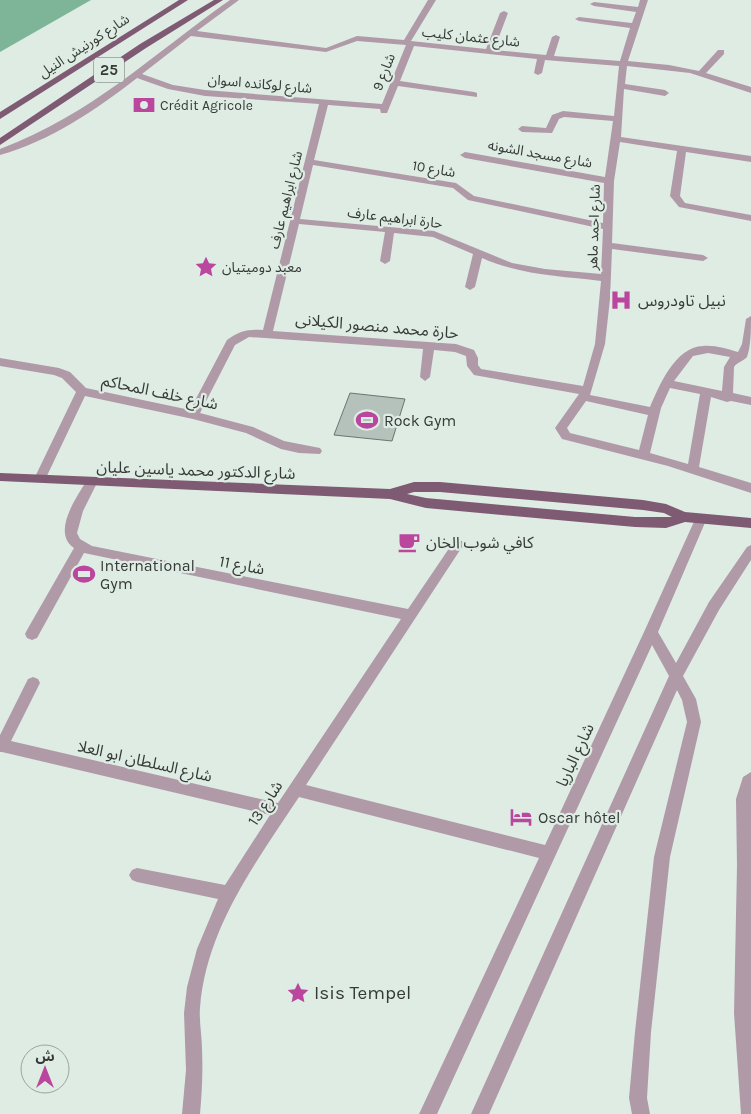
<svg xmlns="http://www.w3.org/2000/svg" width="751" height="1114" font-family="Karla,'Noto Sans Arabic',sans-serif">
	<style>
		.water { fill: #7eb598 }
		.building { fill: #b5c2bb; stroke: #6a766f }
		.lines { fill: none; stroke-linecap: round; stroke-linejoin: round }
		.minor { fill: #b09aa8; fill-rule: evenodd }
		.major { fill: #7f5a73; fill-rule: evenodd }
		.labels { text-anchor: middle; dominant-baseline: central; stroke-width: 4.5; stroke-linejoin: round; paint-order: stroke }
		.far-street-label { font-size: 14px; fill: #363b38; stroke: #deece4 }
		.far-poi-label { font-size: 14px; fill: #363b38; stroke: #deece4; text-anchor: start }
		.shield { fill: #deece4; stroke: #68706c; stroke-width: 1 }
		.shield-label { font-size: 15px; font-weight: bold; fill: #363b38 }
		.poi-label { font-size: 16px; fill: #363b38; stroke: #deece4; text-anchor: start }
		.street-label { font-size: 16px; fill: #363b38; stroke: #deece4 }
		.near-poi-label { font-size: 19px; fill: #363b38; stroke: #deece4; text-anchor: start }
	</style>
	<rect width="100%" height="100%" fill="#deece4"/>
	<path class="water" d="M0 0H91L0 52Z"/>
	<path class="building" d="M350 393 405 399 392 441 334 435Z"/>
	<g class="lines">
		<path class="minor" d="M230 0H239L197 31 326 48 357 36 404 40 428 0H436L411 41 486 49 500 13 504 11 508 13 494 50 546 55 552 37 556 35 560 37 554 56 620 61 630 28 579 21 575 19 579 17 632 23 636 12 594 6 590 4 594 2 638 7 640 0H648L628 61 669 65 699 71 718 50H724V54L706 73 751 87V93L690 73 627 66 625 84 665 90 669 93 665 96 624 89 621 137 751 156V162L686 152 680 196 685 203 751 215V221L679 207 670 196 677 151 620 142 614 181 612 243 703 255 708 258 703 261 612 249 610 299 605 344 590 395 650 407C659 386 675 347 703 346 715 345 727 349 738 352L742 344 746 319 751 316C751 328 751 347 747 357 744 361 737 362 734 367L733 393 751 397V405L731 401 727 402 711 397 699 467 751 483V493L668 466 562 439 555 428 579 394 474 375 467 366 466 356 455 352 434 350 430 377 425 381 420 377 423 349 249 337 235 345 200 413 253 427 284 441 320 448 322 451 320 454 299 453 281 449 246 433 193 419 85 396 44 482H36L34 479 76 392 62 378 54 375 0 366V358L59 368 70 372 86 388 190 410 227 340C239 331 248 329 263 330L319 104 205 96 168 89 137 78C96 110 50 141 0 155V149C91 115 152 55 230 0ZM191 36 326 52 357 41 406 45 382 104 205 90 173 85 142 74ZM414 46 537 59 534 73 538 75 542 73 545 60 619 66 614 116 563 111 552 115 546 128 522 126 518 129 522 132 552 133 559 119 564 117 613 121 605 177 465 152 460 155 465 158 604 183 603 223 474 196 456 183 314 160 328 105 380 109 381 113H387L398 86 477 97V93L474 92 400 81ZM313 165 453 188 468 200 603 229 601 274 545 269 512 263 434 231 300 219ZM299 224 385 232 380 261 385 264 390 261 394 233 433 237 473 254 465 287 470 290 475 287 482 258C520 275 560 276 601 281L595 344 583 386 481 369 478 365V358L474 350 456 344 273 331ZM708 353 730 357 724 367 722 391 674 381 693 356ZM670 388 700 394 688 464 650 453 661 408ZM586 401 648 415 639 450 570 433 567 428Z
			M91 479 97 483 83 511 77 533 80 539 92 546 408 609 454 541H462L464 544 462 547 306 785 545 845 644 632 697 515H705L707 518 658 632 676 663 709 602 747 547 751 545V560L719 610 683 676 696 699 701 722 670 857 651 1032 647 1098 650 1114H632L629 1098 635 1032 654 857 687 722 682 700 677 690 489 1114H471L669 676 652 645 437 1114H419L539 858 299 797C257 861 206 928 200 1008 199 1022 202 1036 202 1049 203 1071 202 1092 200 1114H182L186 1070 184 1013 187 987 197 949 218 899 137 882 132 880 129 875 132 870 137 868 225 885 270 815 2 752H0V735L28 679 33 677 38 679 40 683 11 741 278 803 401 619 84 553 37 638 32 640 27 638 25 634 27 630 74 548C51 532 77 497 87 480Z
			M751 772V1114H741L734 1013 737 866 736 799 743 777Z"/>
		<path class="major" d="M179 0H188L0 119V112Z
			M214 0H223L146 48 0 145V138L140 44Z
			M0 473 390 489 414 482H440L643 500 666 504 685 512 751 518V528L685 522 666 528 635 527 426 508 390 499 0 481ZM414 492H440L643 510 664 513 672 517H635L426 498 407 494Z"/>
	</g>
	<defs>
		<g id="bank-bare" transform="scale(1.725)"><path d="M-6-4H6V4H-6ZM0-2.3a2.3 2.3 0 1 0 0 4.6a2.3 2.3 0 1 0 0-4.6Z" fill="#bb469e" stroke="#deece4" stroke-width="2.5" paint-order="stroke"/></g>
		<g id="sight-bare" transform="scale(1.725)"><path d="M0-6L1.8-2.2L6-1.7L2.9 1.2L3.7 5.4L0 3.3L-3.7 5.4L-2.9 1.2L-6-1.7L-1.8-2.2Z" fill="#bb469e" stroke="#deece4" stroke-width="2.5" paint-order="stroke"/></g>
		<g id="hospital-bare" transform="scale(1.725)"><path d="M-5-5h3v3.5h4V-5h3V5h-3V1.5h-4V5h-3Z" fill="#bb469e" stroke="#deece4" stroke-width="2.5" paint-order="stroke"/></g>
		<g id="stadium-bare" transform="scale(1.725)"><path d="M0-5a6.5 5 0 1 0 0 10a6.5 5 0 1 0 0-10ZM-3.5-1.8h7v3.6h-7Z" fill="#bb469e" stroke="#deece4" stroke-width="2.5" paint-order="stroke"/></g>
		<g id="cafe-bare" transform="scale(1.725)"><path d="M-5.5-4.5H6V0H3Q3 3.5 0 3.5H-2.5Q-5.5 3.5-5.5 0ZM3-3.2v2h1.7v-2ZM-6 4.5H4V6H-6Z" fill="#bb469e" stroke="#deece4" stroke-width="2.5" paint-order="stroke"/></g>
		<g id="hotel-bare" transform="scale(1.725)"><path d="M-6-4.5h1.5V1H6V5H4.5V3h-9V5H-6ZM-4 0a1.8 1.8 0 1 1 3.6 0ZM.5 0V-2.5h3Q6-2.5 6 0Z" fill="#bb469e" stroke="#deece4" stroke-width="2.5" paint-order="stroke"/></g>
	</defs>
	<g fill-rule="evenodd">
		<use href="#bank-bare" x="144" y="105"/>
		<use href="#sight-bare" x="206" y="267"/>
		<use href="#hospital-bare" x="621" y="300"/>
		<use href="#stadium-bare" x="367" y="420"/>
		<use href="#cafe-bare" x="409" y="542"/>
		<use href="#stadium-bare" x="84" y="574"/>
		<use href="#hotel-bare" x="521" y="817"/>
		<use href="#sight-bare" x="298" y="993"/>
	</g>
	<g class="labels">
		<g class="far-street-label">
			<text transform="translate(471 37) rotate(6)">شارع عثمان كليب</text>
			<text transform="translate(84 46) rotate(-33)">شارع كورنيش النيل</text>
			<text transform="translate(384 72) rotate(-68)">شارع 9</text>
			<text transform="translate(260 84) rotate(5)">شارع لوكانده اسوان</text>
			<text transform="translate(540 154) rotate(10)">شارع مسجد الشونه</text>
			<text transform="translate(434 169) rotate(10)">شارع 10</text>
			<text transform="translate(286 200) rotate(-76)">شارع ابراهيم عارف</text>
			<text transform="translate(395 218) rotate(7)">حارة ابراهيم عارف</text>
			<text transform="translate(594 227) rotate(-88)">شارع احمد ماهر</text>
		</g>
		<g class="far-poi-label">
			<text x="160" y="105">Crédit Agricole</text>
			<text x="222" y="267">معبد دوميتيان</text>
		</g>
		<rect class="shield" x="94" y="57.5" width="30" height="25" rx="4"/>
		<g class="shield-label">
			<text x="109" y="70">25</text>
		</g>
		<g class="poi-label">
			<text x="638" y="300">نبيل تاودروس</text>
			<text x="384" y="420">Rock Gym</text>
			<text x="426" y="542">كافي شوب الخان</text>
			<text x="100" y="565">International<tspan x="100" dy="18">Gym</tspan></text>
			<text x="538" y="817">Oscar hôtel</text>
		</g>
		<g class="street-label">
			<text transform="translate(377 326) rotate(5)">حارة محمد منصور الكيلانى</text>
			<text transform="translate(160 392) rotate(12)">شارع خلف المحاكم</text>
			<text transform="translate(196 470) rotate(2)">شارع الدكتور محمد ياسين عليان</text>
			<text transform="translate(242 565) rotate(11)">شارع 11</text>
			<text transform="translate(575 755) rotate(-65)">شارع الباريا</text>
			<text transform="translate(145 761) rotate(13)">شارع السلطان ابو العلا</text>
			<text transform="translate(265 803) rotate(-57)">شارع 13</text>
		</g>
		<g class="near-poi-label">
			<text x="314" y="993">Isis Tempel</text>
		</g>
	</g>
	<g transform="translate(45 1069)"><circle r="24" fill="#deece4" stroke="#9ba59f"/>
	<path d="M0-4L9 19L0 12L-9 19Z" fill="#bb469e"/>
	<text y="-8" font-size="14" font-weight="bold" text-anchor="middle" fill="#363b38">ش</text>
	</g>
</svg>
